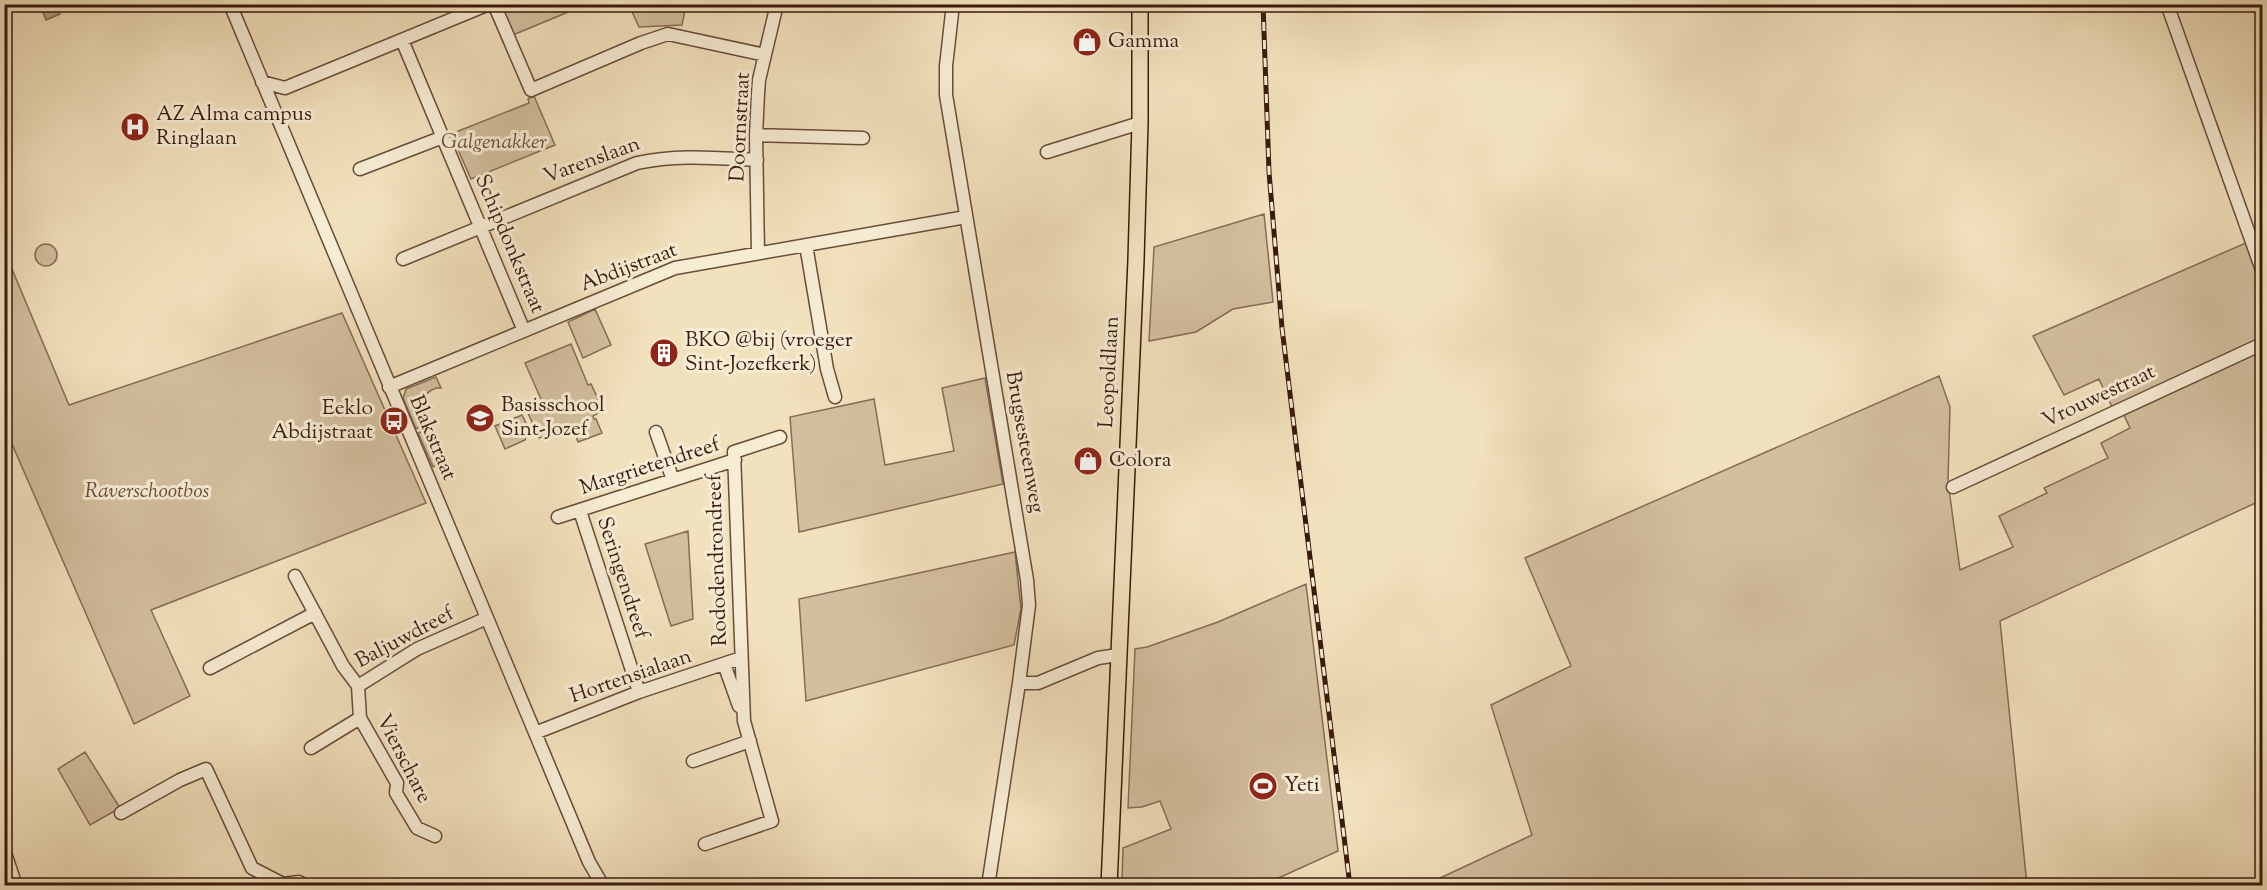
<svg xmlns="http://www.w3.org/2000/svg" width="2267" height="890" font-family="'Sorts Mill Goudy',serif">
	<style>
		.green { fill: #d3bf9f; stroke: #866c56; stroke-width: 1.5 }
		.water { fill: #b39d81; stroke: #836953; stroke-width: 1.5 }
		.lines { fill: none; stroke-linecap: round; stroke-linejoin: round }
		.minor-casing { stroke: #684c39; stroke-width: 15 }
		.major-casing { stroke: #3a1a0d; stroke-width: 18 }
		.minor { stroke: #f7ecd4; stroke-width: 12 }
		.major { stroke: #f2e1bd; stroke-width: 15 }
		.rail-casing { stroke: #3a1a0d; stroke-width: 5 }
		.rail { stroke: #f7ecd4; stroke-width: 3; stroke-dasharray: 9; stroke-linecap: butt }
		.labels { text-anchor: middle; dominant-baseline: central; stroke-width: 6; stroke-linejoin: round; paint-order: stroke }
		.poi-label { font-size: 21px; fill: #3a1a0d; stroke: #f7ecd4; text-anchor: start }
		.street-label { font-size: 21px; fill: #3a1a0d; stroke: #f7ecd4 }
		.park-label { font-size: 21px; font-style: italic; fill: #684c39; stroke: #f7ecd4 }
	</style>
	<rect width="100%" height="100%" fill="#f2e1bd"/>
	<filter id="stains"><feTurbulence type="fractalNoise" baseFrequency=".00333" numOctaves="4"/><feColorMatrix values="0 0 0 0 .2 0 0 0 0 .09 0 0 0 0 .02 0 0 0 .5 -.17"/></filter>
	<radialGradient id="worn" r=".72"><stop offset=".6" stop-color="#630" stop-opacity="0"/><stop offset="1" stop-color="#630" stop-opacity=".3"/></radialGradient>
	<path class="green" d="M500 5H585L513 35Z
		M629 5H686L682 25 639 27Z
		M534 96 555 145 471 179 451 134 529 103 528 99Z
		M1264 214 1273 302 1233 309 1196 332 1149 341 1154 247Z
		M2248 242 2262 288V340L2112 407 2099 379 2064 395 2033 336Z
		M35 255a11 11 0 1 1 22 0a11 11 0 1 1-22 0Z
		M4 250 69 405 342 313 426 503 151 610 190 696 134 724 5 428Z
		M595 309 611 345 583 358 568 322Z
		M571 344 588 385 591 384 603 410 593 416 594 419H596L602 433 578 442 576 436 572 435 567 427 539 438 528 413 544 406 525 363Z
		M2262 350V500L2000 621 2027 885 1423 886 1532 835 1491 705 1571 666 1525 558 1939 376 1950 407 1948 482 1960 570 2013 547 1999 516 2047 493 2044 488 2108 458 2101 443 2130 428 2123 413Z
		M436 377 441 388C430 387 425 395 421 405L427 423 416 429 403 398 406 389Z
		M985 378 1003 484 799 532 790 417 874 399 885 465 954 451 942 388Z
		M522 415 529 429 525 440 505 449 495 426Z
		M432 428 445 460 433 467 418 433Z
		M688 531 693 619 671 626 645 544Z
		M1015 552 1021 609 1014 645 806 701 799 599Z
		M1306 584 1338 851 1263 885 1158 886 1156 883 1122 882 1123 848 1171 829 1160 801 1142 807 1128 808 1135 649 1147 647 1218 622Z
		M85 752 120 808 90 825 58 769Z"/>
	<path class="water" d="M40 5H56L60 14 46 20Z"/>
	<g class="lines">
		<g class="minor-casing">
			<path id="minor" d="M230 4C349 291 470 576 589 862L603 886
				M494 4 531 90 641 43 668 34 765 55
				M953 4 946 66V95L1027 580 1029 605 1019 683 988 886
				M2167 4 2262 270
				M402 40 524 331
				M262 82 285 88 489 4
				M756 135 863 138
				M1047 152 1140 123
				M360 169 443 137
				M806 245 827 369 835 397
				M758 253 756 135 758 94 759 80 777 4
				M403 259 637 163C677 154 716 158 757 160
				M389 387 675 268 966 217
				M656 432 673 480
				M1953 487 2262 344
				M580 511 639 692
				M558 517 735 460
				M295 576 343 666 358 686 417 649 487 618
				M724 664 739 706
				M210 668 315 613
				M1019 683H1038L1098 658 1118 655
				M358 686 360 718 397 783 396 793 417 828 435 836
				M535 733 639 692 741 658
				M311 748 360 718
				M693 761 750 741
				M121 813 180 780 206 769 252 868 283 884 299 882 306 886
				M705 844 772 821 744 721 734 452 780 437
				M4 850 16 886"/>
		</g>
		<g class="major-casing">
			<path id="major" d="M1109 886 1136 260 1140 123V4"/>
		</g>
		<use href="#minor" class="minor"/>
		<use href="#major" class="major"/>
		<g class="rail-casing">
			<path id="rail" d="M1263 4 1269 172 1282 328 1350 886"/>
		</g>
		<use href="#rail" class="rail"/>
	</g>
	<defs>
		<g id="shop-disc" transform="scale(1.5)"><circle r="9.5" fill="#8f2418" stroke="#f7ecd4"/><path d="M-5-2.5h2.3a2.7 3.5 0 0 1 5.4 0H5L5.5 6h-11ZM-1.5-2.5h3a1.5 2.3 0 0 0-3 0Z" fill="#fff"/></g>
		<g id="hospital-disc" transform="scale(1.5)"><circle r="9.5" fill="#8f2418" stroke="#f7ecd4"/><path d="M-5-5h3v3.5h4V-5h3V5h-3V1.5h-4V5h-3Z" fill="#fff"/></g>
		<g id="building-disc" transform="scale(1.5)"><circle r="9.5" fill="#8f2418" stroke="#f7ecd4"/><path d="M-4-6H4V6H1V3H-1V6H-4ZM-2.5-4.3h1.7v1.8h-1.7ZM.8-4.3h1.7v1.8H.8ZM-2.5-1h1.7V.8h-1.7ZM.8-1h1.7V.8H.8Z" fill="#fff"/></g>
		<g id="school-disc" transform="scale(1.5)"><circle r="9.5" fill="#8f2418" stroke="#f7ecd4"/><path d="M0-5L7-2L0 1L-7-2ZM-4 1L0 2.5L4 1V4Q0 6-4 4Z" fill="#fff"/></g>
		<g id="bus-disc" transform="scale(1.5)"><circle r="9.5" fill="#8f2418" stroke="#f7ecd4"/><path d="M-5-6H5V4H4V6H2V4H-2V6H-4V4H-5ZM-3.5-4V0h7V-4ZM-3.5 1.2v1.5H-2V1.2ZM2 1.2v1.5H3.5V1.2Z" fill="#fff"/></g>
		<g id="stadium-disc" transform="scale(1.5)"><circle r="9.5" fill="#8f2418" stroke="#f7ecd4"/><path d="M0-5a6.5 5 0 1 0 0 10a6.5 5 0 1 0 0-10ZM-3.5-1.8h7v3.6h-7Z" fill="#fff"/></g>
	</defs>
	<g fill-rule="evenodd">
		<use href="#shop-disc" x="1087" y="42"/>
		<use href="#hospital-disc" x="135" y="127"/>
		<use href="#building-disc" x="664" y="353"/>
		<use href="#school-disc" x="480" y="418"/>
		<use href="#bus-disc" x="394" y="421"/>
		<use href="#shop-disc" x="1088" y="461"/>
		<use href="#stadium-disc" x="1263" y="786"/>
	</g>
	<g class="labels">
		<g class="poi-label">
			<text x="1108" y="42">Gamma</text>
			<text x="156" y="115">AZ Alma campus<tspan x="156" dy="24">Ringlaan</tspan></text>
			<text x="685" y="341">BKO @bij (vroeger<tspan x="685" dy="24">Sint-Jozefkerk)</tspan></text>
			<text x="501" y="406">Basisschool<tspan x="501" dy="24">Sint-Jozef</tspan></text>
			<text x="373" y="409" text-anchor="end">Eeklo<tspan x="373" dy="24">Abdijstraat</tspan></text>
			<text x="1109" y="461">Colora</text>
			<text x="1284" y="786">Yeti</text>
		</g>
		<g class="street-label">
			<text transform="translate(741 127) rotate(-87)">Doornstraat</text>
			<text transform="translate(592 161) rotate(-20)">Varenslaan</text>
			<text transform="translate(509 244) rotate(67)">Schipdonkstraat</text>
			<text transform="translate(629 268) rotate(-21)">Abdijstraat</text>
			<text transform="translate(1110 372) rotate(-87)">Leopoldlaan</text>
			<text transform="translate(2099 397) rotate(-25)">Vrouwestraat</text>
			<text transform="translate(432 438) rotate(67)">Blakstraat</text>
			<text transform="translate(1024 442) rotate(80)">Brugsesteenweg</text>
			<text transform="translate(650 467) rotate(-18)">Margrietendreef</text>
			<text transform="translate(718 560) rotate(-92)">Rododendrondreef</text>
			<text transform="translate(622 578) rotate(72)">Seringendreef</text>
			<text transform="translate(405 638) rotate(-28)">Baljuwdreef</text>
			<text transform="translate(631 677) rotate(-19)">Hortensialaan</text>
			<text transform="translate(403 759) rotate(63)">Vierschare</text>
		</g>
		<g class="park-label">
			<text x="494" y="143">Galgenakker</text>
			<text x="147" y="492">Raverschootbos</text>
		</g>
	</g>
	<rect width="2267" height="890" fill="none" stroke="#f2e1bd" stroke-width="24"/>
	<rect x="6" y="6" width="2255" height="878" fill="none" stroke="#3a1a0d" stroke-width="3"/>
	<rect x="12" y="12" width="2243" height="866" fill="none" stroke="#3a1a0d" stroke-width="1.5"/>
	<rect width="100%" height="100%" filter="url(#stains)"/>
	<rect width="100%" height="100%" fill="url(#worn)"/>
</svg>
